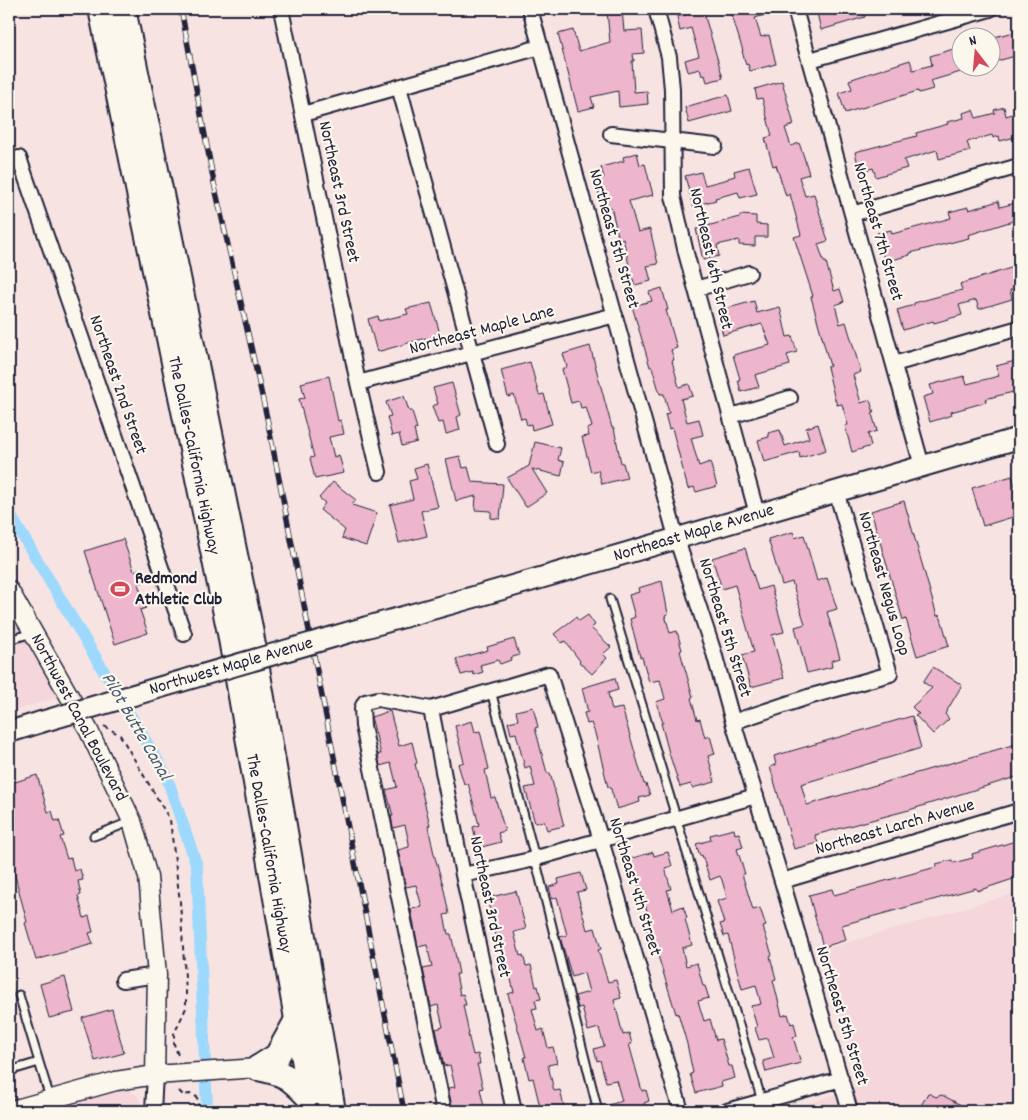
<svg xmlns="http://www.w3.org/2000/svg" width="1028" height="1120" font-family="Dekko,sans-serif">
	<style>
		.built { fill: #f4d6db }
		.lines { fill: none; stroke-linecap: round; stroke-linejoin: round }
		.canal { stroke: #9cd9fd; stroke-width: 12 }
		.building { fill: #edb6cc; stroke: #22223b }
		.service-casing { stroke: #22223b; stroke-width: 11 }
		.minor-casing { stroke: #22223b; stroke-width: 18 }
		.tertiary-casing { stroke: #22223b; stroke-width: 21 }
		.secondary-casing { stroke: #22223b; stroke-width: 24 }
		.trunk-casing { stroke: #22223b; stroke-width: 28 }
		.path { stroke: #22223b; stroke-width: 2; stroke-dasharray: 5 4; stroke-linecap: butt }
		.service { stroke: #fbf7ec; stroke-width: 7 }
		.minor { stroke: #fbf7ec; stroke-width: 14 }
		.tertiary { stroke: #fbf7ec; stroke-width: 18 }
		.secondary { stroke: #fbf7ec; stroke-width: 20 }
		.trunk { stroke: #fbf7ec; stroke-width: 24 }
		.rail-casing { stroke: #22223b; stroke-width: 5.5 }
		.rail { stroke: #fbf7ec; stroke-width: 4; stroke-dasharray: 11; stroke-linecap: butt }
		.secondary-bridge-casing { stroke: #22223b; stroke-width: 24; stroke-linecap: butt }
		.secondary-bridge { stroke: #fbf7ec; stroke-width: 20 }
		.labels { text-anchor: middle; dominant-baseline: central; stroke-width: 4.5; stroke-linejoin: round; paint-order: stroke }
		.street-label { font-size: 18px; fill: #22223b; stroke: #fbf7ec }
		.poi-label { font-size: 18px; font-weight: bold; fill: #22223b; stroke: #fbf7ec; text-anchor: start }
		.water-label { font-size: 19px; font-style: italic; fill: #475975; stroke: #fbf7ec }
	</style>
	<rect width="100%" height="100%" fill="#f7e4e2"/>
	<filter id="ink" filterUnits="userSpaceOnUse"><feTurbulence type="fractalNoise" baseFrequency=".02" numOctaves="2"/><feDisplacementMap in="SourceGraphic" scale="10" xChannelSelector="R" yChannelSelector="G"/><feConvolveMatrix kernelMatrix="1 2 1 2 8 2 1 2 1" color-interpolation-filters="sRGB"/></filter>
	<g filter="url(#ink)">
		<path class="built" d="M9 613 58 697 9 712Z
			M1019 892V1111H781L861 1087 819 951Z
			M121 1090 131 1092 137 1096 142 1104 143 1111H41L103 1093Z"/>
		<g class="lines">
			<path class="canal" d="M9 513 166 775 197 866 207 1111"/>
		</g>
		<path class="building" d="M730 9H777V11L755 18 761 37 769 35 776 64 750 71 748 64 746 65 742 51H743Z
			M816 9H863L865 17 821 30Z
			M622 10 624 31 642 30 644 53 633 54 634 61H632L634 92 647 91 648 104 619 107 618 91 591 97 594 107 578 111 558 34 573 30 579 51 610 42 607 12Z
			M703 10 723 78 707 82 705 75 702 76 700 69 688 72 685 60 699 56 691 28 680 31 677 17Z
			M1019 31V55L990 63V38Z
			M957 48 960 60V68H963L964 71 930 81 933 89 919 93 918 91 845 113 839 93 852 89 849 80 910 60 913 70 932 65 930 56Z
			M782 81 794 125 785 128 791 146 799 143 804 157 809 174 799 177 805 196 814 194 828 241 818 244 824 262H826L834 291 840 289 844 302 835 305 840 324 846 322 861 372 853 375 861 403 870 400 874 413 872 414 877 431 868 434 871 446 852 452 845 426 848 425 842 404 837 405 834 396 827 367 830 366 811 297 813 296 794 237 801 235 790 194 786 196 776 165 773 166 765 138 772 136 762 98 757 99 755 89Z
			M728 95 732 111 689 123 685 107Z
			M1004 107 1006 116 1019 112V136L1000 141 999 136 993 138 992 135 967 142 970 151 939 159 937 150 917 156 904 160 907 168 876 177 873 168 860 172 855 152 917 136 916 133 948 124 947 122 964 118 963 113 973 110 976 118 995 113 994 110Z
			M637 153 640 165 645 164 653 195 629 201 638 232 650 229 658 264 647 266 651 281 635 285 633 279 629 280 626 266 629 265 623 238 619 240 611 207H608L605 196 600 197 597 186 602 185 600 178H604L601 167 624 161 623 157Z
			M749 167 757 194 740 198 738 192 715 198 716 200 693 206 685 176 701 172 705 185 728 179V178L735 176 734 171Z
			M998 201 1000 207 1019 202V219L968 235 969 238 910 253V255L885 262 877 233 891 230 892 234 951 218 949 212 968 207 969 210Z
			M740 215 756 216V224L767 225V237H755V246L739 245V240L717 245 719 256 703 260 696 229 740 217Z
			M1017 266 1019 274V287L1010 290 1012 299 979 309 976 300 959 305 962 315 934 323 933 321 903 330 897 310 914 305V303L962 290 960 284Z
			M662 288 668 310H666L677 348 671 350 674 360 672 361 679 387 689 384 693 396 681 399 687 422 699 419 703 435 691 438 699 466 710 462 717 486 696 492 694 487 688 489 672 428 669 429 665 414 669 413 664 394H660L652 367H650L632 306 652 301 649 292Z
			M754 301 757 313 780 307 787 337 792 336 797 352 787 355 790 365 755 375 759 387 741 392 738 380 740 379 733 355 770 345 762 324 723 335 719 319 723 318 721 310Z
			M431 303 441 337 427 341 426 338 377 352 368 319 378 316 379 321 408 314 406 309Z
			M590 346 612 428H614L621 463H623L627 478 602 484 598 470 591 472 582 437 589 436 587 429 592 427 586 407 581 408 579 401 571 403 562 369 567 367 563 354Z
			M1019 360V382L1015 384 1017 391 985 399 986 402 951 412 952 415 930 422 923 397 933 394 930 385 964 376 967 384 999 376 996 366Z
			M530 362 539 395 544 394 552 424 532 430 531 424 527 425 525 418 521 419 514 395 508 397 501 370Z
			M329 376 338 421 341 420 344 434 329 437 334 457 339 455 344 473 315 479 310 458 314 457 299 399 305 398 301 383Z
			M452 383 461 415 457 417 460 430 446 434 443 422 438 423 432 406 438 404 433 388Z
			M404 396 409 411H412L417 429 414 430 417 442 402 446 399 434 392 436 387 417 391 416 386 402Z
			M818 424 826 450 800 458 799 452 764 462 758 440 769 437 768 433 780 430 785 446 809 438 806 428Z
			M535 442 561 448 558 460 564 462 561 476 532 469 547 493 526 507 507 478 529 466Z
			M460 456 463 468 468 467 472 482 503 484 500 519 491 518V511L475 510 476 496 456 501 446 459Z
			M427 464 438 507 421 511 427 536 399 543 390 505 413 499 409 481 417 479 414 468Z
			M1012 476 1019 501V515L983 526 972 488Z
			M333 482 356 500 352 505 377 513 366 546 342 538 345 530 320 510 325 503 319 498Z
			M904 501 937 616 940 615 949 646 917 656 906 619 903 620 871 511Z
			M793 532 795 538 804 535 817 581 827 578 837 609 827 612 840 658 831 661 832 667 807 673 795 627 805 624 792 582 782 585 768 539Z
			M123 539 134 571 139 569 143 582 138 584 146 608 140 610 148 633 115 644 85 551Z
			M745 548 758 590 771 586 784 632 772 635 784 678 751 687 742 655 754 652 739 599 735 585 722 589 712 558Z
			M662 581 668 614 665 615 670 633 677 631 682 650 680 651 693 697 691 698 697 720 700 719 705 738 710 736 715 754 708 756 715 782 692 788 691 784 680 787 669 753 661 723H663L656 702 665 699 660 680 649 682 642 657H640L630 619 635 617 629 595 639 592 638 588Z
			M588 615 595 625 591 628 611 647 603 654 607 658 592 674 579 662 580 661 565 641 562 643 554 634 576 617 579 621Z
			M514 639 519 655 510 658 511 660 500 664 498 660 480 665 483 672 474 675 473 672 461 675 456 659 488 650 487 647Z
			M933 667 962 685 945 714 949 719 933 734 915 715 919 714 912 707 932 688 923 682Z
			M615 678 618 690 608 693 612 710 622 708 644 784H646L650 795 639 798 640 802 617 809 610 786 608 787 595 733 591 723 587 724 584 713 588 712 582 688Z
			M533 707 538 727 535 728 547 773H550L564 826 547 830 544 821 535 823 525 788 535 786 530 766 525 768 516 733 511 734 508 722 518 720 516 711Z
			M390 711 399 746 412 742 417 763 415 764 430 825 428 826 434 854 443 885 449 914 444 915 448 934H451L454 948 459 974H456L460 995 463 994 466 1005H463L469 1034H468L473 1055 478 1054 480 1064H477L483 1088 480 1089 485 1111H453L448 1088 455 1087 450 1065 444 1066 436 1029 443 1027 438 1005 431 1007 423 969 432 967 427 945 418 947 411 909 422 907 416 885 406 887 398 850 409 847V843L405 825 393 828 391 816H393L386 790 397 787 391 763 380 766 378 754H381L371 717Z
			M912 716 921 748 801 784 807 805 1016 744 1019 755V776L909 810 815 835 818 843 794 849 770 767 776 765 774 756Z
			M472 721 475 732 480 731 489 769 485 770 491 798 495 797 505 831 498 833 501 842 478 848 473 827 479 825 468 783 464 784 458 764 464 762 455 726Z
			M37 775 48 812 52 811 55 821 59 820 64 836 60 837 67 859 71 858 74 871 80 869 83 880 78 881 81 895 78 896 84 918 89 916 93 932 89 933 93 944 36 960 25 923 27 922 12 864 9 865V784Z
			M734 829 735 834 739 833 743 847 737 849 745 874H742L753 910 760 908 766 926 763 927 772 955 770 956 776 979 773 980 782 1016 788 1014 791 1024 794 1023 797 1036 793 1037 801 1063 766 1072 763 1061 774 1058 768 1038 759 1040 755 1028 757 1027 751 1006 761 1004 756 985 742 989 728 935 724 936 720 924 724 923 717 901 727 898 722 880 720 876 710 880 702 855 700 856 696 844 711 840 710 835Z
			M1019 840V877L977 891 976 888 842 925 846 940 823 947 809 895 832 889 834 895 936 867V864L952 860 953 863 973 858 972 854Z
			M653 852 654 856 668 852 672 866 665 868 671 889 667 890 673 910 683 906 687 918 685 919 692 945 682 948 686 966 697 963 703 986H705L709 998 698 1001 704 1021 710 1019 716 1040 721 1039 729 1066H732L735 1078 721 1082 722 1086 696 1093 690 1074 693 1073 687 1044 678 1013 676 1014 651 933 648 934 642 916 648 914 636 876 631 877 626 860Z
			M581 873 586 890 577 892 587 930 595 928 601 949 598 950 608 982 616 980 621 998 614 1000 623 1035 629 1033 632 1044H629L642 1091 646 1090 649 1101 644 1103 645 1107 632 1111H603L602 1107 622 1101 616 1080 606 1082 600 1060 597 1061 594 1049 604 1046 599 1028 588 1031 582 1007 578 1008 575 996 589 992 584 973 572 977 560 937 567 935 557 897 552 899 549 887 559 884 558 879Z
			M516 891 526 929 514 932 520 956 523 955 526 966 531 965 536 987 538 986 541 999 535 1000 537 1008 532 1009 538 1031 543 1029 548 1048 553 1047 557 1063 548 1065 554 1091 560 1090 565 1111H541L533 1078 529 1079 524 1058 526 1057 508 994 514 992 502 943 498 944 487 898Z
			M65 977 74 1012 49 1018 40 984Z
			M112 1009 124 1053 95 1061 82 1018Z
			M928 1093 936 1097 942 1095 972 1111H918Z"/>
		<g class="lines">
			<g class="service-casing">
				<path id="service" d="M610 599 762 1101
					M9 640 32 633
					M491 691 535 858 598 1111
					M94 836 132 821
					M39 1062 54 1111
					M9 1071 39 1062 19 995"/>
			</g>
			<g class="minor-casing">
				<path id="minor" d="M281 9 358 383 379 472
					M530 9 676 537 714 653 733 722 782 881 850 1111
					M656 9 669 57 672 89 673 196 686 253 757 514
					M795 9 922 466
					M810 60 990 9
					M399 87 497 444
					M303 114 540 47
					M611 134 715 146
					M9 164 19 158 184 634
					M852 214 1019 166
					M696 289 749 273
					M894 364 1019 328
					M358 383 615 315
					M731 416 790 398
					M431 709 463 875 514 1111
					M733 722 808 697 890 674 836 491
					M463 875 526 861 756 796
					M782 881 1019 811
					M123 980 157 975
					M153 1111 155 1075
					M444 1111 363 726 362 708 365 702 378 699 431 709 549 674 601 840 681 1111
					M727 1111 841 1079"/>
			</g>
			<g class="tertiary-casing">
				<path id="tertiary" d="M9 590 88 729 132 821 148 877 157 975 155 1075
					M9 1111 116 1081 155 1075 258 1068"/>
			</g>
			<g class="secondary-casing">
				<g id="secondary">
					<path id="s1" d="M367 627C585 567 802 501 1019 438"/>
					<path d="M9 732 41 722"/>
				</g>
			</g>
			<g class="trunk-casing">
				<g id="trunk">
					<path id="s2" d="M101 9 230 633 313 1111"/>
					<path d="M123 9 250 628 333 1111"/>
					<path d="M258 1068 277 1056 297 1020"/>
					<path d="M258 1068C288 1074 290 1078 311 1099"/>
				</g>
			</g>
			<path class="path" d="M104 726 120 735 170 820 180 902 186 992V1008L174 1034V1044L179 1058
				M179 1091 183 1095 190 1094 197 1097 199 1111"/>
			<use href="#service" class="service"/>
			<use href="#minor" class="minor"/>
			<use href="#tertiary" class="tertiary"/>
			<use href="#secondary" class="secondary"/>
			<use href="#trunk" class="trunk"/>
			<g class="rail-casing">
				<path id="rail" d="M181 9 214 183 267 418 404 1111"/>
			</g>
			<use href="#rail" class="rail"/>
			<g class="secondary-bridge-casing">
				<g id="secondary-bridge">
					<path id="s3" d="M41 722 367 627"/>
				</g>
			</g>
			<use href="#secondary-bridge" class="secondary-bridge"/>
		</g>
	</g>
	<defs>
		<g id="stadium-bare" transform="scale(1.5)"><path d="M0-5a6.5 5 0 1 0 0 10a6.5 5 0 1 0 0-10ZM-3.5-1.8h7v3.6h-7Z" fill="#d1495b" stroke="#fbf7ec" stroke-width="2.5" paint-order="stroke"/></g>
	</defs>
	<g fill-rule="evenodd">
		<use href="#stadium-bare" x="120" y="589"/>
	</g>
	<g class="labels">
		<g class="street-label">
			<text transform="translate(338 192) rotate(78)">Northeast 3rd Street</text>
			<text transform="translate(877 232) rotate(74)">Northeast 7th Street</text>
			<text transform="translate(613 239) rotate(74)">Northeast 5th Street</text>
			<text transform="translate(710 259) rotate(77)">Northeast 6th Street</text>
			<text transform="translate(482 331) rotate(-15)">Northeast Maple Lane</text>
			<text transform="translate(117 385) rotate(71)">Northeast 2nd Street</text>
			<text stroke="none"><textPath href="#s2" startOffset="456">The Dalles-California Highway</textPath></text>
			<text stroke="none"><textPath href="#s1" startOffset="340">Northeast Maple Avenue</textPath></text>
			<text transform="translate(883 584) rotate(74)">Northeast Negus Loop</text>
			<text transform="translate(724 628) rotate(73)">Northeast 5th Street</text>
			<text stroke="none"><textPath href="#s3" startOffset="198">Northwest Maple Avenue</textPath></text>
			<text transform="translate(78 718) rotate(62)">Northwest Canal Boulevard</text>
			<text transform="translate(895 828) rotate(-16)">Northeast Larch Avenue</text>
			<text stroke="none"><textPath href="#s2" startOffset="861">The Dalles-California Highway</textPath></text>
			<text transform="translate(634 887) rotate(73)">Northeast 4th Street</text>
			<text transform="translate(489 907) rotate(78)">Northeast 3rd Street</text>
			<text transform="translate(841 1016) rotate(73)">Northeast 5th Street</text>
		</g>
		<g class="poi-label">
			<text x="135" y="579">Redmond<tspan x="135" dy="21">Athletic Club</tspan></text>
		</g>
		<g class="water-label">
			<text transform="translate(135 727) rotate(60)">Pilot Butte Canal</text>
		</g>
	</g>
	<rect width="1028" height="1120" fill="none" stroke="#fbf7ec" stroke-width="30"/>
	<rect x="15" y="15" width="998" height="1090" fill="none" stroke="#22223b" stroke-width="2" filter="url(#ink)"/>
	<g transform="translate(976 52) rotate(344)"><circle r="24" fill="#fbf7ec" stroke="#a4a2a5"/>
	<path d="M0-4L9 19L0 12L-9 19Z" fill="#d1495b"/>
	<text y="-8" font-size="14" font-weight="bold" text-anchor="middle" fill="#22223b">N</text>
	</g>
</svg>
